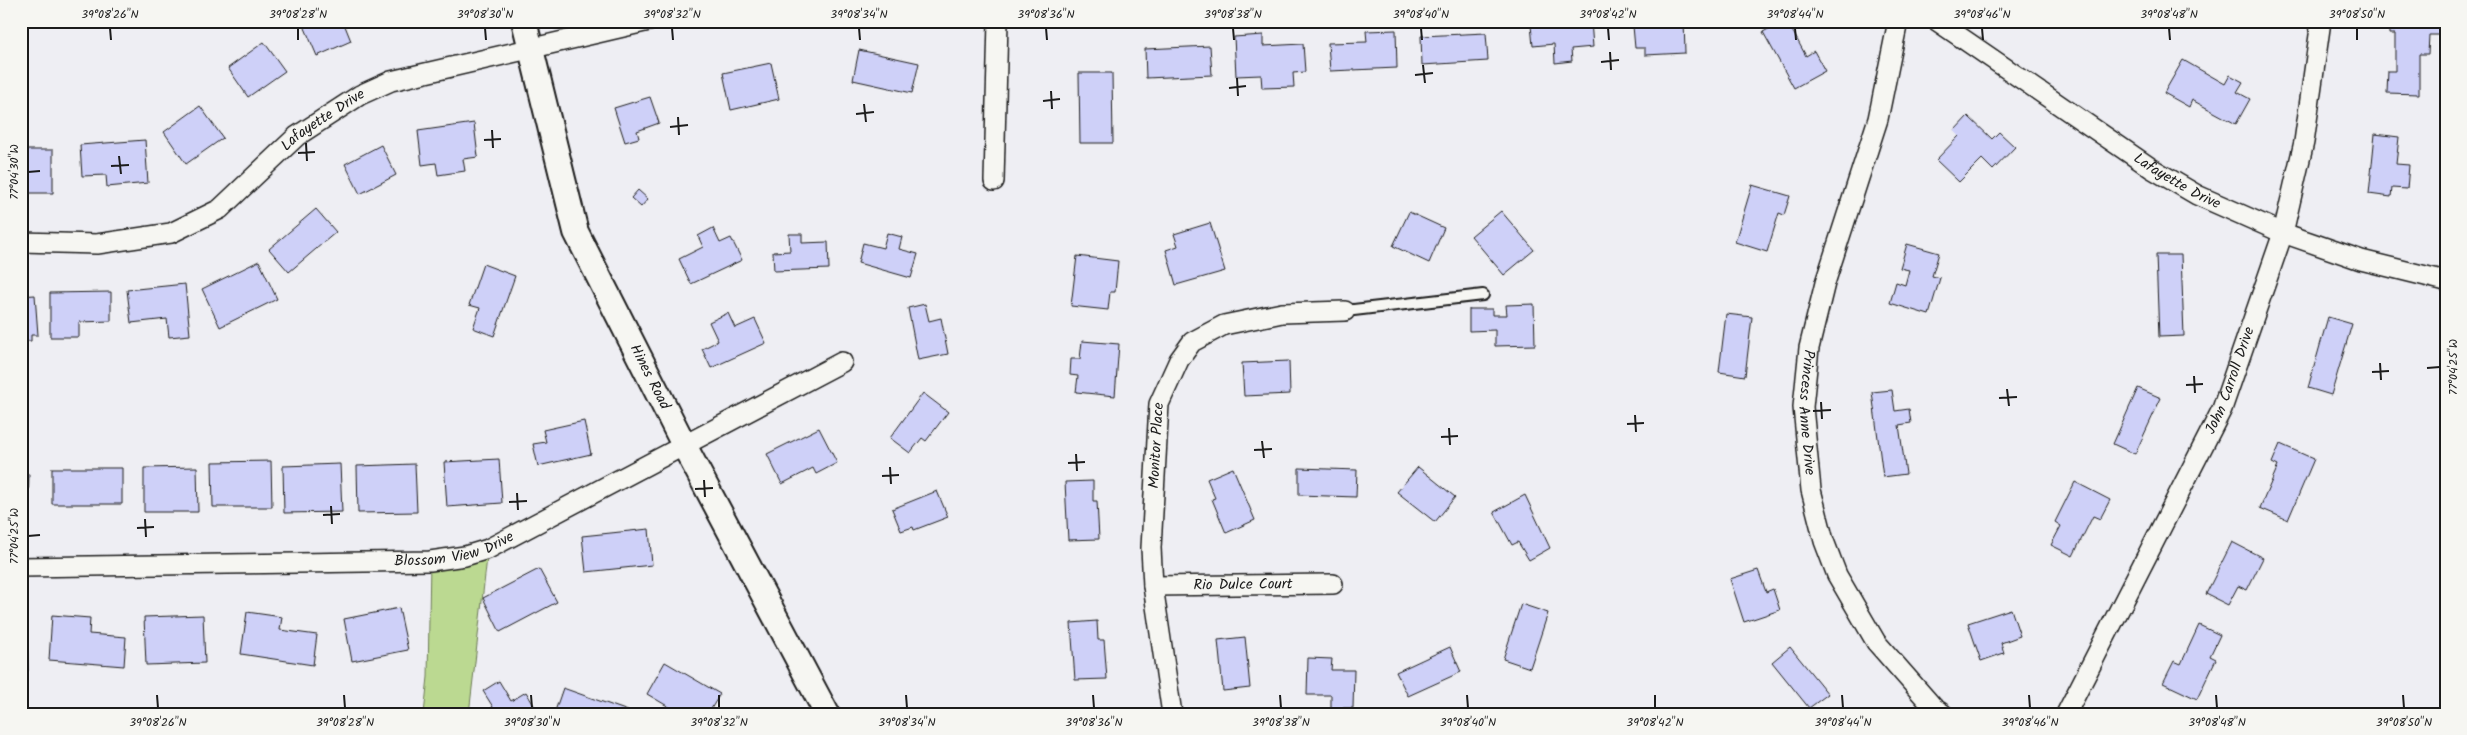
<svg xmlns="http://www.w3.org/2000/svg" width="2467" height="735" font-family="Kalam,sans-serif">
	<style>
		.green { fill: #bbd991; stroke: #6c7a56 }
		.building { fill: #ced0f8; stroke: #1c1c1c }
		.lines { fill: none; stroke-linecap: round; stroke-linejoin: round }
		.service-casing { stroke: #1c1c1c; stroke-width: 14 }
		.minor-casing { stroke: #1c1c1c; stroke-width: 22 }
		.tertiary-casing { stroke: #1c1c1c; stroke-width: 28 }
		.service { stroke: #f6f6f2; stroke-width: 10 }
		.minor { stroke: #f6f6f2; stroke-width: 19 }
		.tertiary { stroke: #f6f6f2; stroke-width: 24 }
		.ticks { fill: none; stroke: #1c1c1c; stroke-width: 2 }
		.labels { text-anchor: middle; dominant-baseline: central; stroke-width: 5; stroke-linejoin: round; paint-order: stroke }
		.street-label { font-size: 15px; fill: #1c1c1c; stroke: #f6f6f2 }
		.neatline { fill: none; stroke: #1c1c1c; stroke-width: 2 }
		.ticks-label { font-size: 12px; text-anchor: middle; fill: #1c1c1c }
	</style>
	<rect width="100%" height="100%" fill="#eeeef3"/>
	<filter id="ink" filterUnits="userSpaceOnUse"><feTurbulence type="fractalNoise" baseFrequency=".02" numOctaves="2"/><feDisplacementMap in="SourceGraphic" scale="10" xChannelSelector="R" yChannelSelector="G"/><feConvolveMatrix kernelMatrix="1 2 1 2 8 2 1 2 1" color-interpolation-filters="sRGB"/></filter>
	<g filter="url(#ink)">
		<path class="green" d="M488 549 469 714H424L428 677 430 561Z"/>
		<path class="building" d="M302 21H343L351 41 317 56Z
			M1572 21H1591L1593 47 1571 49 1572 61 1555 63 1554 44 1533 46 1531 25Z
			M1662 21H1684L1685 53 1645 55V48H1635L1633 26 1663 25Z
			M1783 21H1787L1806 56 1814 51 1825 71 1794 88 1763 32Z
			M2389 21H2439V35H2429L2428 54H2419V94L2387 93 2388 71H2395V34H2389Z
			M1396 30 1397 68 1330 71 1328 43 1367 42 1366 31Z
			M1486 33 1488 61 1422 65 1421 36Z
			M1263 35V46L1303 44 1305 72 1293 73 1294 87 1262 88 1261 75 1236 76 1234 37Z
			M264 42 285 71 248 97 228 68Z
			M1210 46 1212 75 1146 78 1145 49Z
			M859 50 919 63 912 93 853 80Z
			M2183 60 2225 84 2230 75 2243 82 2237 92 2250 99 2236 124 2192 100 2189 107 2164 93Z
			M771 63 779 99 731 110 723 73Z
			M1079 73H1112L1113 143H1080Z
			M650 97 659 123 637 131 639 138 625 142 614 108Z
			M200 106 223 138 186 164 164 132Z
			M1968 116 1992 139 1999 132 2015 147 1993 170 1982 159 1959 182 1936 160 1959 136 1954 131Z
			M474 123 478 157 463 159 465 171 438 175 436 163 422 165 418 131Z
			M2375 134 2399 137 2396 164 2409 165 2407 189 2392 188 2391 197 2369 194Z
			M145 140 148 183 107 187 106 175 82 176 80 145Z
			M381 145 396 175 360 194 345 164Z
			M21 150H53V193H21Z
			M1752 185 1790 196 1784 215 1779 213 1767 252 1735 242Z
			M638 190 648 199 641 207 631 198Z
			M316 209 336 232 289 272 269 249Z
			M1501 211 1534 250 1504 275 1471 236Z
			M1409 212 1444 228 1429 263 1393 246Z
			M1210 223 1225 271 1176 285 1166 250 1178 246 1174 234Z
			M713 228 720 243 731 238 742 260 691 284 679 259 703 247 698 236Z
			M887 233 902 237 899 249 918 254 911 278 858 263 863 243 883 248Z
			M789 234H802V243L828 242 829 269 774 271 773 252 790 251Z
			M1907 244 1939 253 1932 276 1940 278 1929 315 1890 303 1896 282 1905 285 1909 270 1900 268Z
			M2156 255H2181L2184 336 2159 337Z
			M1077 256 1118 261 1115 292H1110L1108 310 1071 306Z
			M259 261 277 299 220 327 202 289Z
			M483 264 515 276 494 336 473 328 480 308 469 305Z
			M185 284 190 335 169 337 167 319 131 323 127 290Z
			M111 292V321L79 322V337H50V293Z
			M35 295 38 335H31V341H21V296Z
			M925 304 929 321 941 318 948 354 918 360 908 308Z
			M1534 304 1535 345 1495 346V330L1469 331V309H1492V315H1507L1506 305Z
			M728 313 735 328 755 319 766 343 711 368 702 349 718 341 709 322Z
			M1726 314 1752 317 1745 376 1719 372Z
			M2328 317 2352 324 2331 395 2308 388Z
			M1082 341 1119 344 1115 396 1076 392 1078 376 1070 375 1071 359H1080Z
			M1289 361 1290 394 1244 396 1242 363Z
			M2138 388 2161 398 2135 454 2113 444Z
			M1892 390 1895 411 1909 409 1911 423 1899 425 1906 474 1883 477 1872 392Z
			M923 393 948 412 926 441 922 438 910 453 890 438Z
			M584 421 591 454 538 466 533 444 546 442 543 430Z
			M819 428 837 463 816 474 813 468 782 484 767 454Z
			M2280 444 2314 459 2288 520 2260 508 2278 466 2272 463Z
			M499 459 502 503 447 507 444 462Z
			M271 461 272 507H213L212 462Z
			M340 464 342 512 284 513 283 466Z
			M415 464 417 512 358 513 357 466Z
			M197 467 198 512H144V468Z
			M1418 467 1455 497 1435 522 1397 492Z
			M52 468H122V504H52Z
			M1233 468 1255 520 1226 533 1212 499 1215 498 1207 479Z
			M1299 468 1357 470 1356 497 1299 495Z
			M21 474H29L28 506 21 505Z
			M1093 481V501H1097L1099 539 1068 540 1065 482Z
			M2075 482 2110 500 2100 519 2093 516 2073 556 2051 545 2061 526 2055 522Z
			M937 491 948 517 914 530 913 527 901 531 892 509Z
			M1525 495 1550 548 1529 560 1518 542 1512 545 1494 512Z
			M649 529 652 565 586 572 582 536Z
			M2232 542 2263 558 2247 590 2238 586 2228 605 2206 594Z
			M539 569 557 602 500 632 483 598Z
			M1758 570 1766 592 1773 589 1780 610 1744 622 1730 579Z
			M1521 604 1548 613 1530 668 1503 659Z
			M399 608 408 650 352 661 344 619Z
			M2011 609 2020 636 2001 643 2004 653 1981 661 1968 623Z
			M247 612 282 617 280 630 317 635 313 665 241 654Z
			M52 615 90 618 89 634 126 637 124 666 49 660Z
			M203 615 205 663 146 665 144 617Z
			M1097 621 1098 640H1104L1107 679 1075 680 1071 623Z
			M21 625H27L28 671H21Z
			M2199 625 2220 635 2210 656 2216 659 2197 699 2163 683 2174 661 2181 664Z
			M1245 637 1250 688 1223 691 1218 640Z
			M1450 647 1461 672 1408 696 1396 672Z
			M1790 647 1828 694 1809 708 1772 662Z
			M1308 658 1332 659 1331 670H1354L1353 708H1331V695H1307Z
			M665 662 720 694 708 714H681L647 694Z
			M499 681 511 701 526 692 538 712 535 714H483L493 707 483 691Z
			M563 688 628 711 627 714H554Z"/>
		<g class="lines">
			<g class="service-casing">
				<path id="service" d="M1345 311 1483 295"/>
			</g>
			<g class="minor-casing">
				<g id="minor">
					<path id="s1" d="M1898 21 1878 119 1825 283 1809 348 1803 407 1811 490 1824 541 1837 575 1876 642 1934 708 1943 714"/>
					<path id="s2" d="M1937 21 2151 168 2197 195 2283 233 2361 260 2446 281"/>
					<path d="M994 181 998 21"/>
					<path id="s3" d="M21 242 97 244 171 233 220 209 297 136 360 95 391 81 649 21"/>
					<path id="s4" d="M21 567 430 561 465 556 488 549 535 524 842 362"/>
					<path id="s5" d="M1153 586 1333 584"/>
					<path id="s6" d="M1172 714 1153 586 1151 548 1159 404 1179 360 1192 342 1224 325 1282 313 1345 311"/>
					<path id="s7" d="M2066 714 2222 409 2283 233 2304 142 2321 21"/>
				</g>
			</g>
			<g class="tertiary-casing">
				<g id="tertiary">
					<path id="s8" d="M524 21 576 232 685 447 827 714"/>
				</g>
			</g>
			<use href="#service" class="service"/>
			<use href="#minor" class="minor"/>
			<use href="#tertiary" class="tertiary"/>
		</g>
	</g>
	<path class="ticks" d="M110 28 111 40M298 28V40M485 28 486 40M672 28 673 40M859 28 860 40M1046 28 1047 40M1233 28 1234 40M1421 28 1422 40M1608 28 1609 40M1795 28 1796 40M1982 28 1983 40M2169 28 2170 40M2357 28V40M1610 52 1611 70M1601 62 1619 60M1423 65 1425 83M1415 75 1433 73M1237 78 1238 96M1229 88 1246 86M1051 91 1052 109M1043 101 1060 99M864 104 866 122M856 114 874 112M678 117 679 135M670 127 688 125M492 130 493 148M484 140 501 139M306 143 307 161M298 153 315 152M119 156 121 174M111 166 129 165M28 172 40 171M2380 363 2381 380M2427 368 2440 367M2372 372 2389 371M2194 376 2195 393M2186 385 2203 384M2007 389 2009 406M1999 398 2017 397M1821 402 1822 419M1813 411 1831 410M1635 415 1636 432M1627 424 1644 423M1449 428 1450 445M1441 437 1458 436M1262 441 1264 458M1254 450 1272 449M1076 454 1077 471M1068 463 1085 462M890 467 891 484M882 476 899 475M704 480 705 497M695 489 713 488M517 493 518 510M509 502 527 501M331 506 332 524M323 515 340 514M145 519 146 537M137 528 154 527M28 536 40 535M157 695 158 708M344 695 345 708M531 695 532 708M719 695V708M906 695 907 708M1093 695 1094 708M1280 695 1281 708M1467 695 1468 708M1655 695V708M1842 695 1843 708M2029 695 2030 708M2216 695 2217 708M2403 695 2404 708"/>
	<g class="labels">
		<g class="street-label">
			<text stroke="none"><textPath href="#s3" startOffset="342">Lafayette Drive</textPath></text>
			<text stroke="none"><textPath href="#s2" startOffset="289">Lafayette Drive</textPath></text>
			<text stroke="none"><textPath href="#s8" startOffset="380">Hines Road</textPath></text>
			<text stroke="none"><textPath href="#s7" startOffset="372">John Carroll Drive</textPath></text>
			<text stroke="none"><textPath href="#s1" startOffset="404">Princess Anne Drive</textPath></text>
			<text stroke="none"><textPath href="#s6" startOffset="270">Monitor Place</textPath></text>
			<text stroke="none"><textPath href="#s4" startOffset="435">Blossom View Drive</textPath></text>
			<text stroke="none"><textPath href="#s5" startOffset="90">Rio Dulce Court</textPath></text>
		</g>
	</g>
	<rect width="2467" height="735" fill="none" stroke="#f6f6f2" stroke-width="55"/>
	<rect x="28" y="28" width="2412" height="680" class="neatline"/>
	<g class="ticks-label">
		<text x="110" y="18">39°08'26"N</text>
		<text x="298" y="18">39°08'28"N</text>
		<text x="485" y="18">39°08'30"N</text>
		<text x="672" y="18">39°08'32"N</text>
		<text x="859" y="18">39°08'34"N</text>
		<text x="1046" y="18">39°08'36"N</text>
		<text x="1233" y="18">39°08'38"N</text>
		<text x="1421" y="18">39°08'40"N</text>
		<text x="1608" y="18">39°08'42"N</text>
		<text x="1795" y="18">39°08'44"N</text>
		<text x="1982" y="18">39°08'46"N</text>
		<text x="2169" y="18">39°08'48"N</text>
		<text x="2357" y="18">39°08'50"N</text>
		<text transform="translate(14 172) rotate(-90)" y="4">77°04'30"W</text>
		<text transform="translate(2453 367) rotate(-90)" y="4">77°04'25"W</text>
		<text transform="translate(14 536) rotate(-90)" y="4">77°04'25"W</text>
		<text x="158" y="726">39°08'26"N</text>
		<text x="345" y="726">39°08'28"N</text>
		<text x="532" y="726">39°08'30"N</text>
		<text x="719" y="726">39°08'32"N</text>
		<text x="907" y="726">39°08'34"N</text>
		<text x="1094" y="726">39°08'36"N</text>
		<text x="1281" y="726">39°08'38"N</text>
		<text x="1468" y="726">39°08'40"N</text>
		<text x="1655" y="726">39°08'42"N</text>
		<text x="1843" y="726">39°08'44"N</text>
		<text x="2030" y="726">39°08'46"N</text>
		<text x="2217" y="726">39°08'48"N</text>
		<text x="2404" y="726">39°08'50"N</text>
	</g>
</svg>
